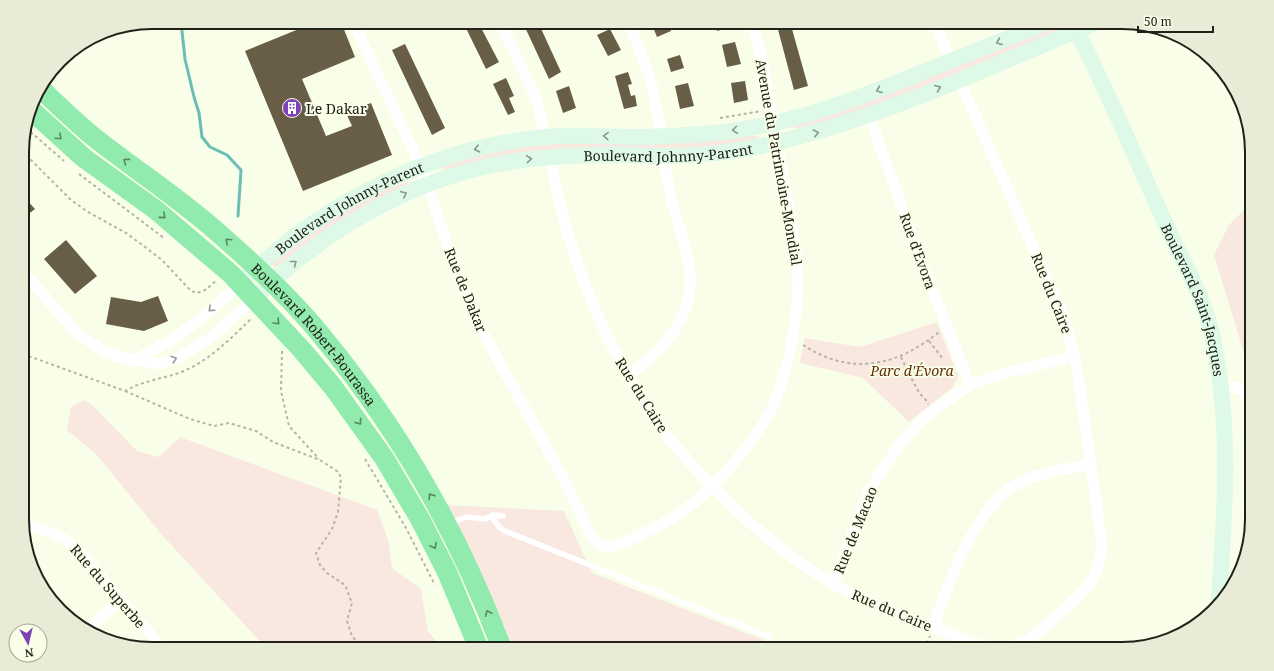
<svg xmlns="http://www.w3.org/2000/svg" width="1274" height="671" font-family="'Noto Serif',serif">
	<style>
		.green { fill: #f9e8e0 }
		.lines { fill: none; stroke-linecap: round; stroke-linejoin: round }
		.stream { stroke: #6bbeb7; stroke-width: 3 }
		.building { fill: #685d46 }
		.path { stroke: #b2b6a4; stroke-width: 2; stroke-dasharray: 3 3; stroke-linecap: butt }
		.lane { stroke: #fff; stroke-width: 5.5 }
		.street { stroke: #fff; stroke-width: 11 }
		.secondary { stroke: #def9e7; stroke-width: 16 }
		.highway { stroke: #91ebae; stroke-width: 20 }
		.oneway { stroke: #88988a }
		.oneway2 { stroke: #588663 }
		.oneway3 { stroke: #9b9c97 }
		.labels { text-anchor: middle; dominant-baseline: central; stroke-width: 4; stroke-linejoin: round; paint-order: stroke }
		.poi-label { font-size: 14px; fill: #202218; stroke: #f9fee8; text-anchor: start }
		.street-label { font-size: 14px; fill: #202218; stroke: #f9fee8 }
		.park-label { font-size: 14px; font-style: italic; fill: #632e0a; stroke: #f9fee8 }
		.rim { fill: none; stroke: #202218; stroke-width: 2 }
	</style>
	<rect width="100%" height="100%" fill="#f9fee8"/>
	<path class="green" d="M1053 27 1055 32 873 108 811 127 794 128 793 124Z
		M737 136H759V140L728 145 442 169 441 165 470 156 536 144Z
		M408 182 409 186 290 259 274 268 272 264C314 232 356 196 408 182Z
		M1251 203 1252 379 1214 255 1229 225Z
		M937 322 958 376 953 387 909 422 863 378 800 363 805 338 860 347Z
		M84 400 91 404 137 451 159 457 180 437 377 510 388 539 392 568 421 589 428 632 438 642 440 649H267L162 535 97 455 67 430 71 407Z
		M447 505 564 511 592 573 787 649H512L505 628Z"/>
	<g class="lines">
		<path class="stream" d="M181 22 185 59 194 97 199 113 202 137 210 147 227 155 241 170 238 216"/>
	</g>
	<path class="building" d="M316 22H341L355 57 302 79 326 136 352 126 346 113 371 103 392 155 303 191 245 51Z
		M463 22H478L499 62 486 69Z
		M530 22H538L561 72 549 79 524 25Z
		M651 22H667L671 31 657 37Z
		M714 22H740L741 24 717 31Z
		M776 22H790L808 86 794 90Z
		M610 29 621 50 608 56 597 35Z
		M735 42 741 64 727 67 722 45Z
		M405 44 445 128 432 135 392 50Z
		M680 55 684 68 671 72 667 59Z
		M628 72 632 84 628 85 631 96 635 95 637 106 624 109 615 76Z
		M506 78 514 96 509 98 515 112 508 115 493 84Z
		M745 81 748 100 734 103 731 83Z
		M688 83 694 106 680 109 675 86Z
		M569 86 576 108 563 113 556 91Z
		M22 195 35 209 22 219Z
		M66 240 97 276 75 294 44 259Z
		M158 296 168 321 144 331 106 324 111 297 141 302Z"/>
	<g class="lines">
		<path class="path" d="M720 118 761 111
			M26 128 64 161
			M22 151 71 200 88 212 126 233 145 247 162 260 191 291 197 293 205 290 216 281
			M79 174 164 238
			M929 341 943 359
			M803 345C851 376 896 367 939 332
			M282 351 281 391 289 426 319 459
			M23 354 125 391C144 380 164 379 184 371 210 360 232 337 252 318
			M901 357C907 370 913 382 920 394 923 397 926 399 928 404
			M125 391 190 419 214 426 229 423 256 431 273 442 320 460 337 471 341 477 338 512 332 529 316 553 320 565 327 573 345 585 352 603 347 621 352 636 363 649
			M365 459 406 528 435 585
			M925 649 930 636"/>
		<path class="lane" d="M491 516 500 528 505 531 770 637
			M450 523 466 517 485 519 493 515 503 516"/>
		<path class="street" d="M354 22 356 29 421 166 458 277 481 329 560 472 591 536C602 553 619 545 634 538 651 530 667 522 682 512 715 488 759 439 775 401 794 354 800 304 797 253L763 63 752 22
			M500 22 537 100 545 137
			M629 22 650 78 662 136
			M934 22 951 61
			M869 115 922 263 970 385
			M550 157C565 240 593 320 638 391 645 404 652 417 661 428 668 439 678 448 686 458 728 505 778 553 834 584 868 603 902 616 938 629 960 637 984 651 1008 647 1029 644 1043 628 1058 615 1085 590 1099 582 1102 544L1078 375 1065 319 959 79
			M23 272 78 334 102 350 118 357 159 364 178 358 209 339 255 298
			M136 359 172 340 203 317 241 283
			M627 375C662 353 694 317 690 273 688 249 678 225 672 202 668 187 667 171 663 156
			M1221 389 1234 387 1243 390 1252 406
			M23 525 53 533 74 545 163 649
			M833 584 868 492 899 445 927 415 970 385 1004 373 1075 356
			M933 627C949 583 975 505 1019 483 1041 472 1067 468 1091 465
			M90 632 93 625 120 600"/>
		<g class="secondary">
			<path id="s1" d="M1072 22C1107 89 1136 159 1167 227 1184 264 1207 303 1214 343 1231 428 1225 514 1219 599"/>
			<path id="s2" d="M241 283C321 203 431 148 545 137 575 134 606 137 636 137 682 136 730 134 775 123 826 111 874 92 923 72 965 55 1007 39 1048 22"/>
			<path id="s3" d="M255 298C321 233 406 182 498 164 529 158 561 156 593 155 616 154 639 156 661 156 694 156 729 153 761 146 878 120 987 68 1097 22"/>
		</g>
		<g class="highway">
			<path id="s4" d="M40 88C58 105 76 123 95 138 138 172 184 201 224 238 256 266 294 302 321 335 398 428 460 536 502 649"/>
			<path d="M31 110 84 158 156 210 231 274 302 350 333 387 384 458 420 519 447 572 479 649"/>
		</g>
	</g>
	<defs><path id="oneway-chevron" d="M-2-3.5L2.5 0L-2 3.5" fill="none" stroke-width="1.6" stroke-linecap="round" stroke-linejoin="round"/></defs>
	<g class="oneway">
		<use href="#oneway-chevron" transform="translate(999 42) rotate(158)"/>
		<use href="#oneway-chevron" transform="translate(938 88) rotate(-22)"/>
		<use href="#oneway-chevron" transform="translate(879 90) rotate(158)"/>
		<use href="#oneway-chevron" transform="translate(735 130) rotate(172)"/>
		<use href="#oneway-chevron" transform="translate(816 133) rotate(-13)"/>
		<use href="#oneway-chevron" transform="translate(606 136) rotate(-178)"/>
		<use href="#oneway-chevron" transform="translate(477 149) rotate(167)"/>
		<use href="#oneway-chevron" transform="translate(529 159) rotate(-6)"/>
		<use href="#oneway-chevron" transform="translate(404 194) rotate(-25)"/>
		<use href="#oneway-chevron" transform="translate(294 263) rotate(-38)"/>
	</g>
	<g class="oneway2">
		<use href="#oneway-chevron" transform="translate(59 137) rotate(43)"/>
		<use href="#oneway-chevron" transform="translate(126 161) rotate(-143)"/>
		<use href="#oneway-chevron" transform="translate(163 216) rotate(41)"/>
		<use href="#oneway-chevron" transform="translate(228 241) rotate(-137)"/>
		<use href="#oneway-chevron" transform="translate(277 322) rotate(47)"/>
		<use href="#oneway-chevron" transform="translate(359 422) rotate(54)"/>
		<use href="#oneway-chevron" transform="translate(431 496) rotate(-122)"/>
		<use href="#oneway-chevron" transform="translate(434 546) rotate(63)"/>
		<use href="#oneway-chevron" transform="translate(488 613) rotate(-114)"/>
	</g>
	<g class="oneway3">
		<use href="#oneway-chevron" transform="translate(211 309) rotate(138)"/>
		<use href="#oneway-chevron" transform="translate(174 359) rotate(-19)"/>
	</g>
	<defs>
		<g id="building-disc" transform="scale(1)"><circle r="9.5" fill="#7e42b7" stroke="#f9fee8"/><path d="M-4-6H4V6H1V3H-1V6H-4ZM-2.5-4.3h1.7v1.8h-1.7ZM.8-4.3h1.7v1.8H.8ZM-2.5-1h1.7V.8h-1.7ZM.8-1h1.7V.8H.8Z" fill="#fff"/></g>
	</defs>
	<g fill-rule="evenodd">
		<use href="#building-disc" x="292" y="108"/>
	</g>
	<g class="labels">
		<g class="poi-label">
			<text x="306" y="108">Le Dakar</text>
		</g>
		<g class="street-label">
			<text stroke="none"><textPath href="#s3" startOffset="452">Boulevard Johnny-Parent</textPath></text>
			<text transform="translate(779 162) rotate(80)">Avenue du Patrimoine-Mondial</text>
			<text stroke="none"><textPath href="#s2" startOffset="133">Boulevard Johnny-Parent</textPath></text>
			<text transform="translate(918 251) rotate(70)">Rue d'Evora</text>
			<text transform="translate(466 290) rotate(68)">Rue de Dakar</text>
			<text transform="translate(1052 293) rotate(68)">Rue du Caire</text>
			<text stroke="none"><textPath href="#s1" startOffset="304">Boulevard Saint-Jacques</textPath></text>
			<text stroke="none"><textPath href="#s4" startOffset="370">Boulevard Robert-Bourassa</textPath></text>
			<text transform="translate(642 395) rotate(58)">Rue du Caire</text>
			<text transform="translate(855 530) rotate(-68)">Rue de Macao</text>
			<text transform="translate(108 586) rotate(49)">Rue du Superbe</text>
			<text transform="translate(892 610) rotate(23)">Rue du Caire</text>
		</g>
		<g class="park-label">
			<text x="912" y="370">Parc d'Évora</text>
		</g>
	</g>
	<path d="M0 0H1274V671H0ZM152 29H1122A123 123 0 0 1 1245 152V519A123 123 0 0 1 1122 642H152A123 123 0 0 1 29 519V152A123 123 0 0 1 152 29Z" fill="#e8ecd7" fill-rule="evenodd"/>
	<path class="rim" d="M152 29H1122A123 123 0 0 1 1245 152V519A123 123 0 0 1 1122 642H152A123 123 0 0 1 29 519V152A123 123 0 0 1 152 29Z"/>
	<g transform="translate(28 643) rotate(172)"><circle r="19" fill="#f9fee8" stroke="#a2a695"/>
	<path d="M0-3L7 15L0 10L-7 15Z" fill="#7e42b7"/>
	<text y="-6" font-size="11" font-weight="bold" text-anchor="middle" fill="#202218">N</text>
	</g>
	<path d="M1138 26v6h75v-6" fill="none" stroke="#202218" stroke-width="2"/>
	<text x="1144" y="26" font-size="12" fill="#202218" stroke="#f9fee8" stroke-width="3" paint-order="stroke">50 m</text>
</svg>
